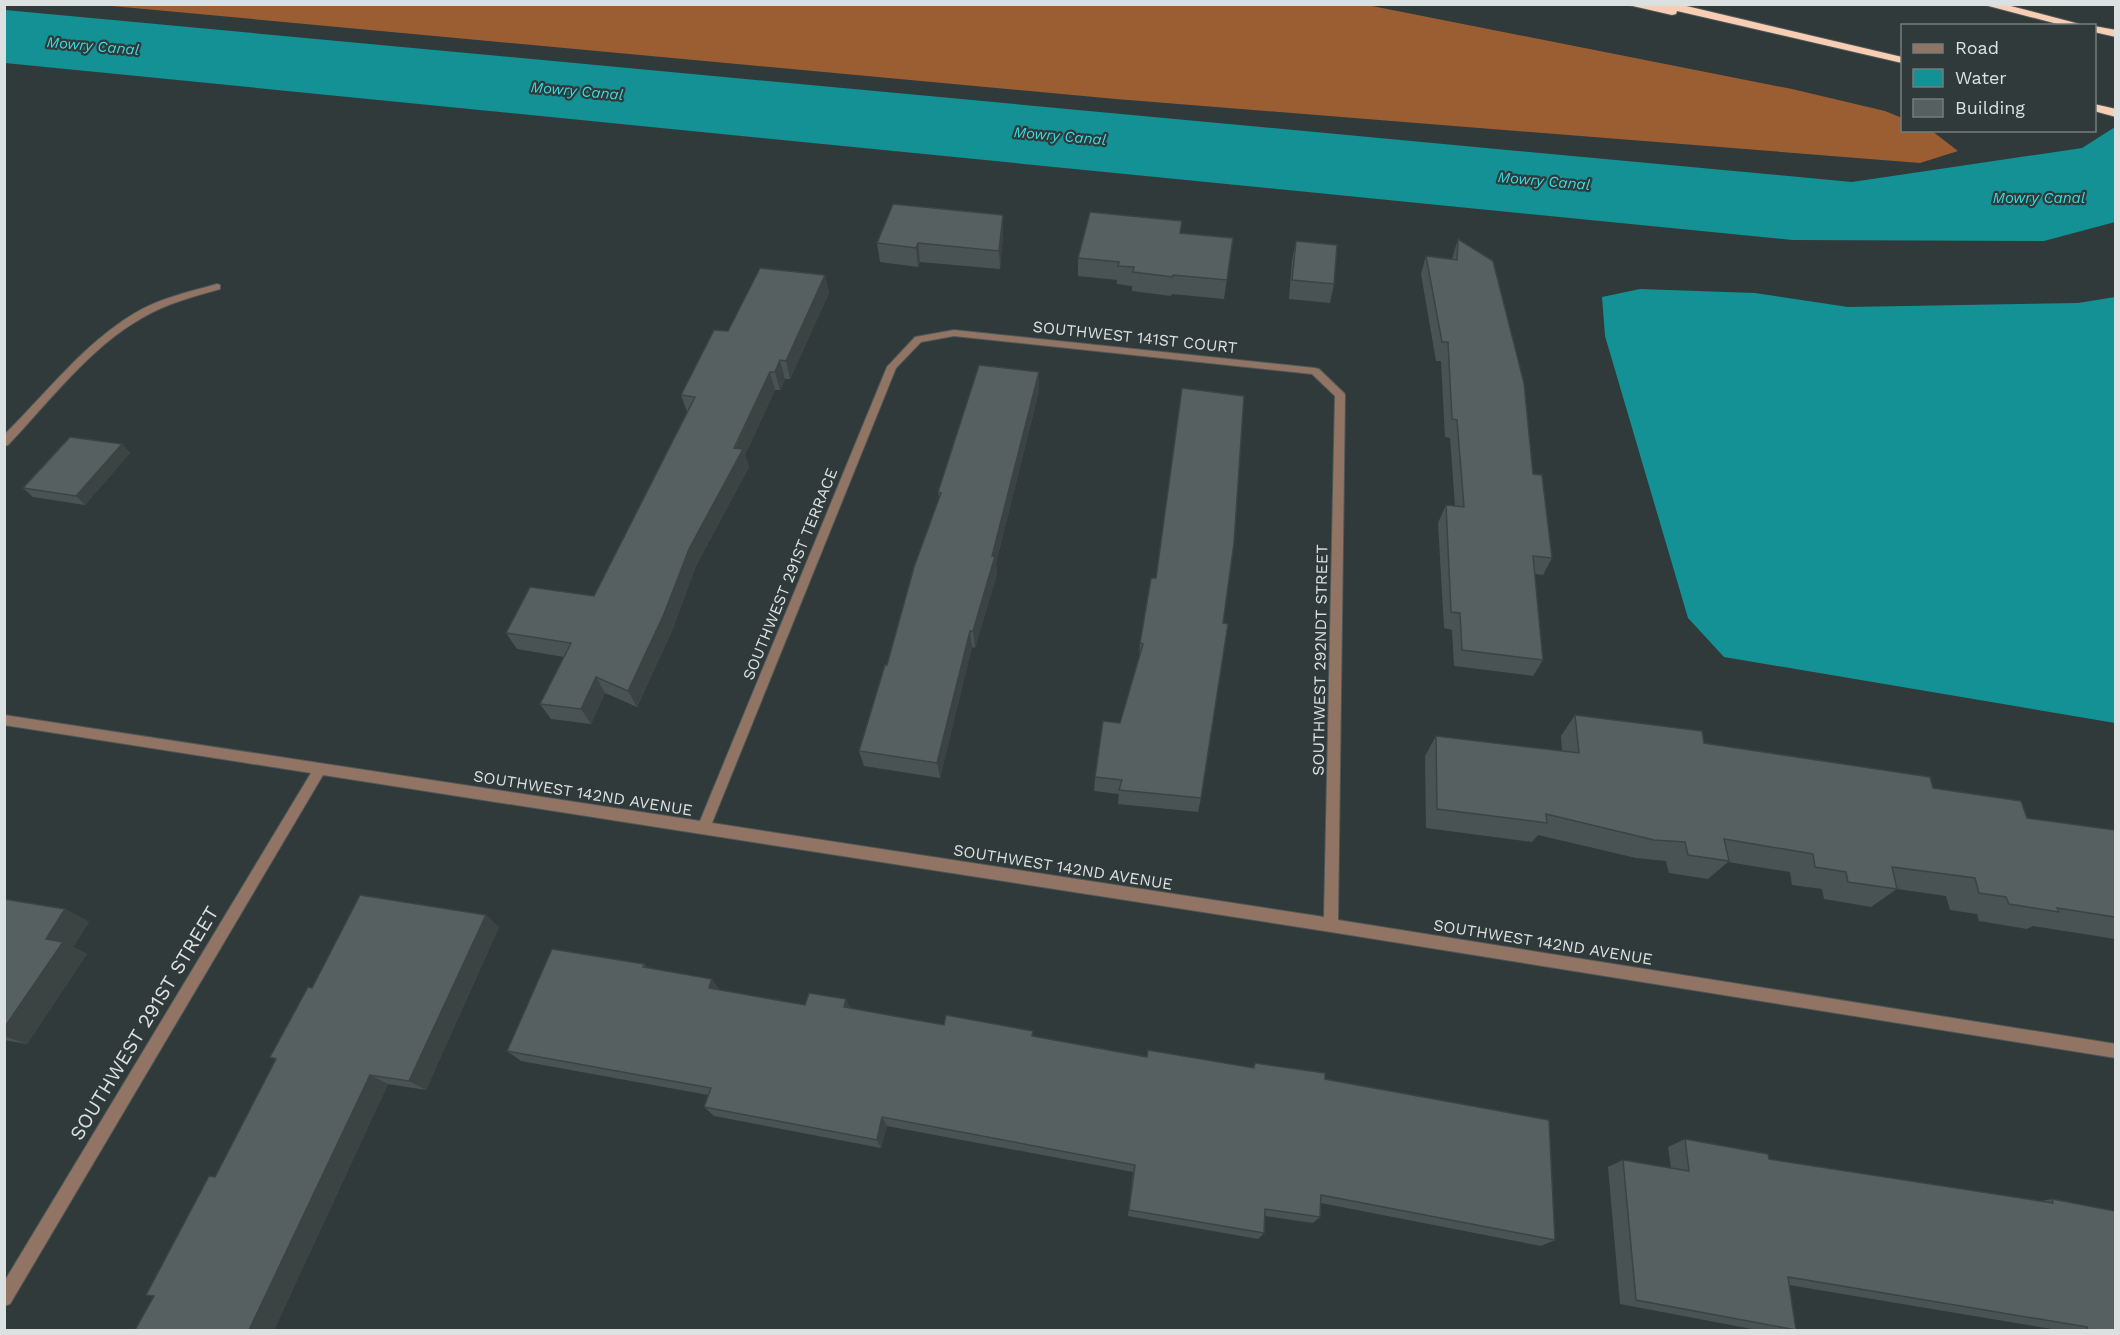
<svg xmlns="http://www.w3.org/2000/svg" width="2120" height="1335" font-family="'Work Sans',sans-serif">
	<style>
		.forest { fill: #9b5e33 }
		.water { fill: #139194 }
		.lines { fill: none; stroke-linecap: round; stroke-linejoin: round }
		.lane-casing { stroke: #4f5858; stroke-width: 2 }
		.street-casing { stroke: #4f5858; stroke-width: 2 }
		.highway-casing { stroke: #4f5858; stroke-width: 2 }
		.lane { fill: #917463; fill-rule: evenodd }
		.street { fill: #917463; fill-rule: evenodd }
		.highway { fill: #f7ceb4; fill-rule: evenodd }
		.wall { fill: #4a5353 }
		.shaded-wall { fill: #3c4343 }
		.building { fill: #566060; stroke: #3c4343; stroke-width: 1.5 }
		.labels { text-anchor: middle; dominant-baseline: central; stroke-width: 4.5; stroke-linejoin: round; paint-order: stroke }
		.far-water-label { font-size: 15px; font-style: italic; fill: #38dce1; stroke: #303a3a }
		.street-label { font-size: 16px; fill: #dbe0e0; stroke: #303a3a }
		.near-street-label { font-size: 20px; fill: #dbe0e0; stroke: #303a3a }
	</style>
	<rect width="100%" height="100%" fill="#303a3a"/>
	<path class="forest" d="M101 5H1367L1792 89 1885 111 1902 118V130L1932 131 1958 151 1920 163 1116 99Z"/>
	<path class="water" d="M5 10 1852 182 2082 148 2115 127V222L2044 241 1792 240 5 63Z
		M1640 289 1755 293 1848 307 2078 303 2115 297V723L1724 657 1688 618 1605 336 1602 297Z"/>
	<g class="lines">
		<g class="lane-casing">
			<path id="lane" d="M217 284 220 285V289C193 297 167 303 142 318 89 348 50 401 8 445L4 446V435C46 394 84 343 135 313 160 298 189 292 217 284Z"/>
		</g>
		<g class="street-casing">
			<path id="street" d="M954 330 1315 368 1319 369 1344 393 1345 395 1338 920 2116 1044V1058L1331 932 323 775 10 1304 4 1306V1282L311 773 4 725V715L700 821 887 367 915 337ZM954 336 1312 374 1335 396 1324 917 712 823 896 368 921 342Z"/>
		</g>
		<g class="highway-casing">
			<path id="highway" d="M1624 4H1678L1902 57V63L1677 11 1676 14 1672 15Z
				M1981 4H2003L2087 26H2065Z
				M2094 26 2116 30V37L2094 32Z
				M2094 104 2116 109V117L2094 111Z"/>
		</g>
		<use href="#lane" class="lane"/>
		<use href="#street" class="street"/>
		<use href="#highway" class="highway"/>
	</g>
	<path class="wall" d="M1181 233 1233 238 1224 299 1172 294 1171 296 1132 291V286L1117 284V280L1078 276V258Z
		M1003 234 1000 269 920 262 918 267 880 262 877 243Z
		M1458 239 1533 474 1552 558 1543 575 1535 574 1543 660 1533 676 1454 666 1452 630 1444 628 1438 523 1446 505 1455 506 1450 438 1445 437 1441 361H1436L1421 274 1426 256 1452 259Z
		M1296 241 1334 284 1330 303 1289 299 1292 260Z
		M825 275 829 293 790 379H785L780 390H775L745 455 749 467 696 566 672 631 637 707 605 693 591 724 551 719 540 704 564 657 517 649 506 633 594 596 687 412 681 395 728 331Z
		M1039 372V391L996 563 997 574 975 648 972 647 940 778 864 766 859 751 887 665 939 497 938 492Z
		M122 444 130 453 85 505 33 497 23 488Z
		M1151 578 1201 798 1198 812 1118 804 1119 794 1094 791 1095 777 1120 723 1139 660 1140 643Z
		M1575 715 1704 743 1933 788 2027 818 2115 830V939L2033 926 2027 929 1979 921 1977 914 1950 910 1946 896 1897 889 1871 907 1824 899 1822 889 1792 885 1790 872 1728 862 1708 879 1669 873 1666 861 1636 858 1538 835 1532 842 1426 828 1425 756 1436 736 1562 751 1561 736Z
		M4 899 65 909 89 922 73 947 87 954 27 1044 4 1040Z
		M499 927 426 1090 388 1084 274 1330H135L154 1296 276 1060 270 1057 312 988Z
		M644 964 647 968 720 990 805 1005 851 1009 944 1025 1033 1031V1037L1147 1057 1148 1050 1252 1068 1255 1063 1325 1079 1555 1240 1541 1246 1321 1203 1320 1217 1313 1223 1265 1216 1264 1233 1258 1239 1128 1216 1133 1172 887 1126 881 1148 714 1116 704 1107 708 1095 521 1061 507 1051Z
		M1685 1139 1769 1159 2042 1201 2052 1199 2115 1330H2058L1789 1285 1796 1330H1757L1620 1304 1608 1167 1623 1160 1671 1168 1668 1147Z"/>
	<path class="shaded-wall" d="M1003 215V234L1000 269 999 251Z
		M918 243 920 262 918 267 916 248Z
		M825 275 829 293 790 379 786 361Z
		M780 360 785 379 780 390 775 372Z
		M770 372 775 390 745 455 749 467 696 566 672 631 637 707 628 691 689 549Z
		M1039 372V391L996 563 997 574 975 648 973 631Z
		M122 444 130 453 85 505 76 496Z
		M970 631 972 647 940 778 937 763Z
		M596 677 605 693 591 724 581 709Z
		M65 909 89 922 73 947 87 954 27 1044 4 1036V1028L46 939Z
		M486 915 499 927 426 1090 409 1081Z
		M712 979 721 991 709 988Z
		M846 999 852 1010 844 1007Z
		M370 1075 388 1084 274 1330H249Z
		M882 1117 887 1126 881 1148 877 1140Z"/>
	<path class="building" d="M893 204 1003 215 999 251 918 243 916 248 877 243Z
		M1090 212 1182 221 1180 233 1233 238 1227 280 1173 275V277L1133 272 1134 267 1118 266 1119 262 1078 258Z
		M1458 239 1493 261 1524 383 1533 474 1542 475 1552 558 1533 556 1543 660 1462 650 1460 613 1451 612 1446 505 1464 507 1457 420 1452 419 1448 342H1442L1426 256 1457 260Z
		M1296 241 1337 245 1334 284 1292 280Z
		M760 268 825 275 786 361 780 360 775 372H770L734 448 743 449 689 549 664 614 628 691 596 677 581 709 540 704 571 643 506 633 530 587 594 596 695 397 681 395 714 330 728 331Z
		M979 365 1039 372 992 556H995L973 631H970L937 763 859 751 885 665H887L914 567 941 493 938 492Z
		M1182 388 1244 396 1234 543 1223 623 1228 624 1201 798 1119 790 1122 780 1095 777 1103 721 1120 723 1143 644 1140 643 1151 578H1156Z
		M70 437 122 444 76 496 23 488Z
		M1575 715 1702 731 1704 743 1930 777 1933 788 2021 801 2027 818 2115 830V917L2057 908 2059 912 2009 904 2006 897 1979 893 1975 878 1892 867 1897 889 1848 882 1846 872 1815 867 1813 854 1724 839 1729 861 1688 855 1685 842 1654 840 1546 814 1547 823 1437 809 1436 736 1579 753Z
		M360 895 486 915 409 1081 370 1075 249 1330H135L154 1296 146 1295 209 1176 215 1177 276 1059 270 1057 308 987 312 988Z
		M4 899 65 909 46 939 63 942 4 1028Z
		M552 949 644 964 643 967 712 979 709 988 805 1005 809 993 846 999 844 1007 944 1025 946 1015 1033 1031 1032 1036 1147 1057 1148 1050 1254 1068 1255 1063 1325 1073V1079L1549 1120 1555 1240 1321 1195 1320 1217 1265 1209 1264 1233 1129 1210 1135 1165 882 1117 877 1140 704 1107 711 1088 507 1051Z
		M1685 1139 1768 1154 1769 1159 2053 1203 2052 1199 2115 1211V1330H2088L2087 1327 1788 1277 1796 1330 1636 1300 1623 1160 1689 1171Z"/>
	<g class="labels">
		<g class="far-water-label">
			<text transform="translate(93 46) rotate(5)">Mowry Canal</text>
			<text transform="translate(577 91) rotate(5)">Mowry Canal</text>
			<text transform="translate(1060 136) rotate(5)">Mowry Canal</text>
			<text transform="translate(1544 181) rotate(5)">Mowry Canal</text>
			<text x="2039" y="198">Mowry Canal</text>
		</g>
		<g class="street-label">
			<text transform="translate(1135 337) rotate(6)">SOUTHWEST 141ST COURT</text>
			<text transform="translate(790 574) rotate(-68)">SOUTHWEST 291ST TERRACE</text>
			<text transform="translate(1320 660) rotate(-89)">SOUTHWEST 292NDT STREET</text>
			<text transform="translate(583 793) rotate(9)">SOUTHWEST 142ND AVENUE</text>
			<text transform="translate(1063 867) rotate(9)">SOUTHWEST 142ND AVENUE</text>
			<text transform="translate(1543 942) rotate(9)">SOUTHWEST 142ND AVENUE</text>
		</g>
		<g class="near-street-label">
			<text transform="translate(144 1023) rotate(-59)">SOUTHWEST 291ST STREET</text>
		</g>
	</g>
	<rect width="2120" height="1335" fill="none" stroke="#dbe0e0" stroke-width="12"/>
	<rect x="1901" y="24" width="195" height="108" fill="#303a3a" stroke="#747c7c" stroke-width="1.5"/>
	<rect x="1913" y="44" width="30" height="9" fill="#917463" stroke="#747c7c" stroke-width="1.5"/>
	<text x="1955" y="54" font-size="18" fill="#dbe0e0">Road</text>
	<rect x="1913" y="69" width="30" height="18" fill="#139194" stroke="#747c7c" stroke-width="1.5"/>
	<text x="1955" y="84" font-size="18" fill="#dbe0e0">Water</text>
	<rect x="1913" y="99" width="30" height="18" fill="#566060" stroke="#747c7c" stroke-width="1.5"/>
	<text x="1955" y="114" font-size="18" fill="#dbe0e0">Building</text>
</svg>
